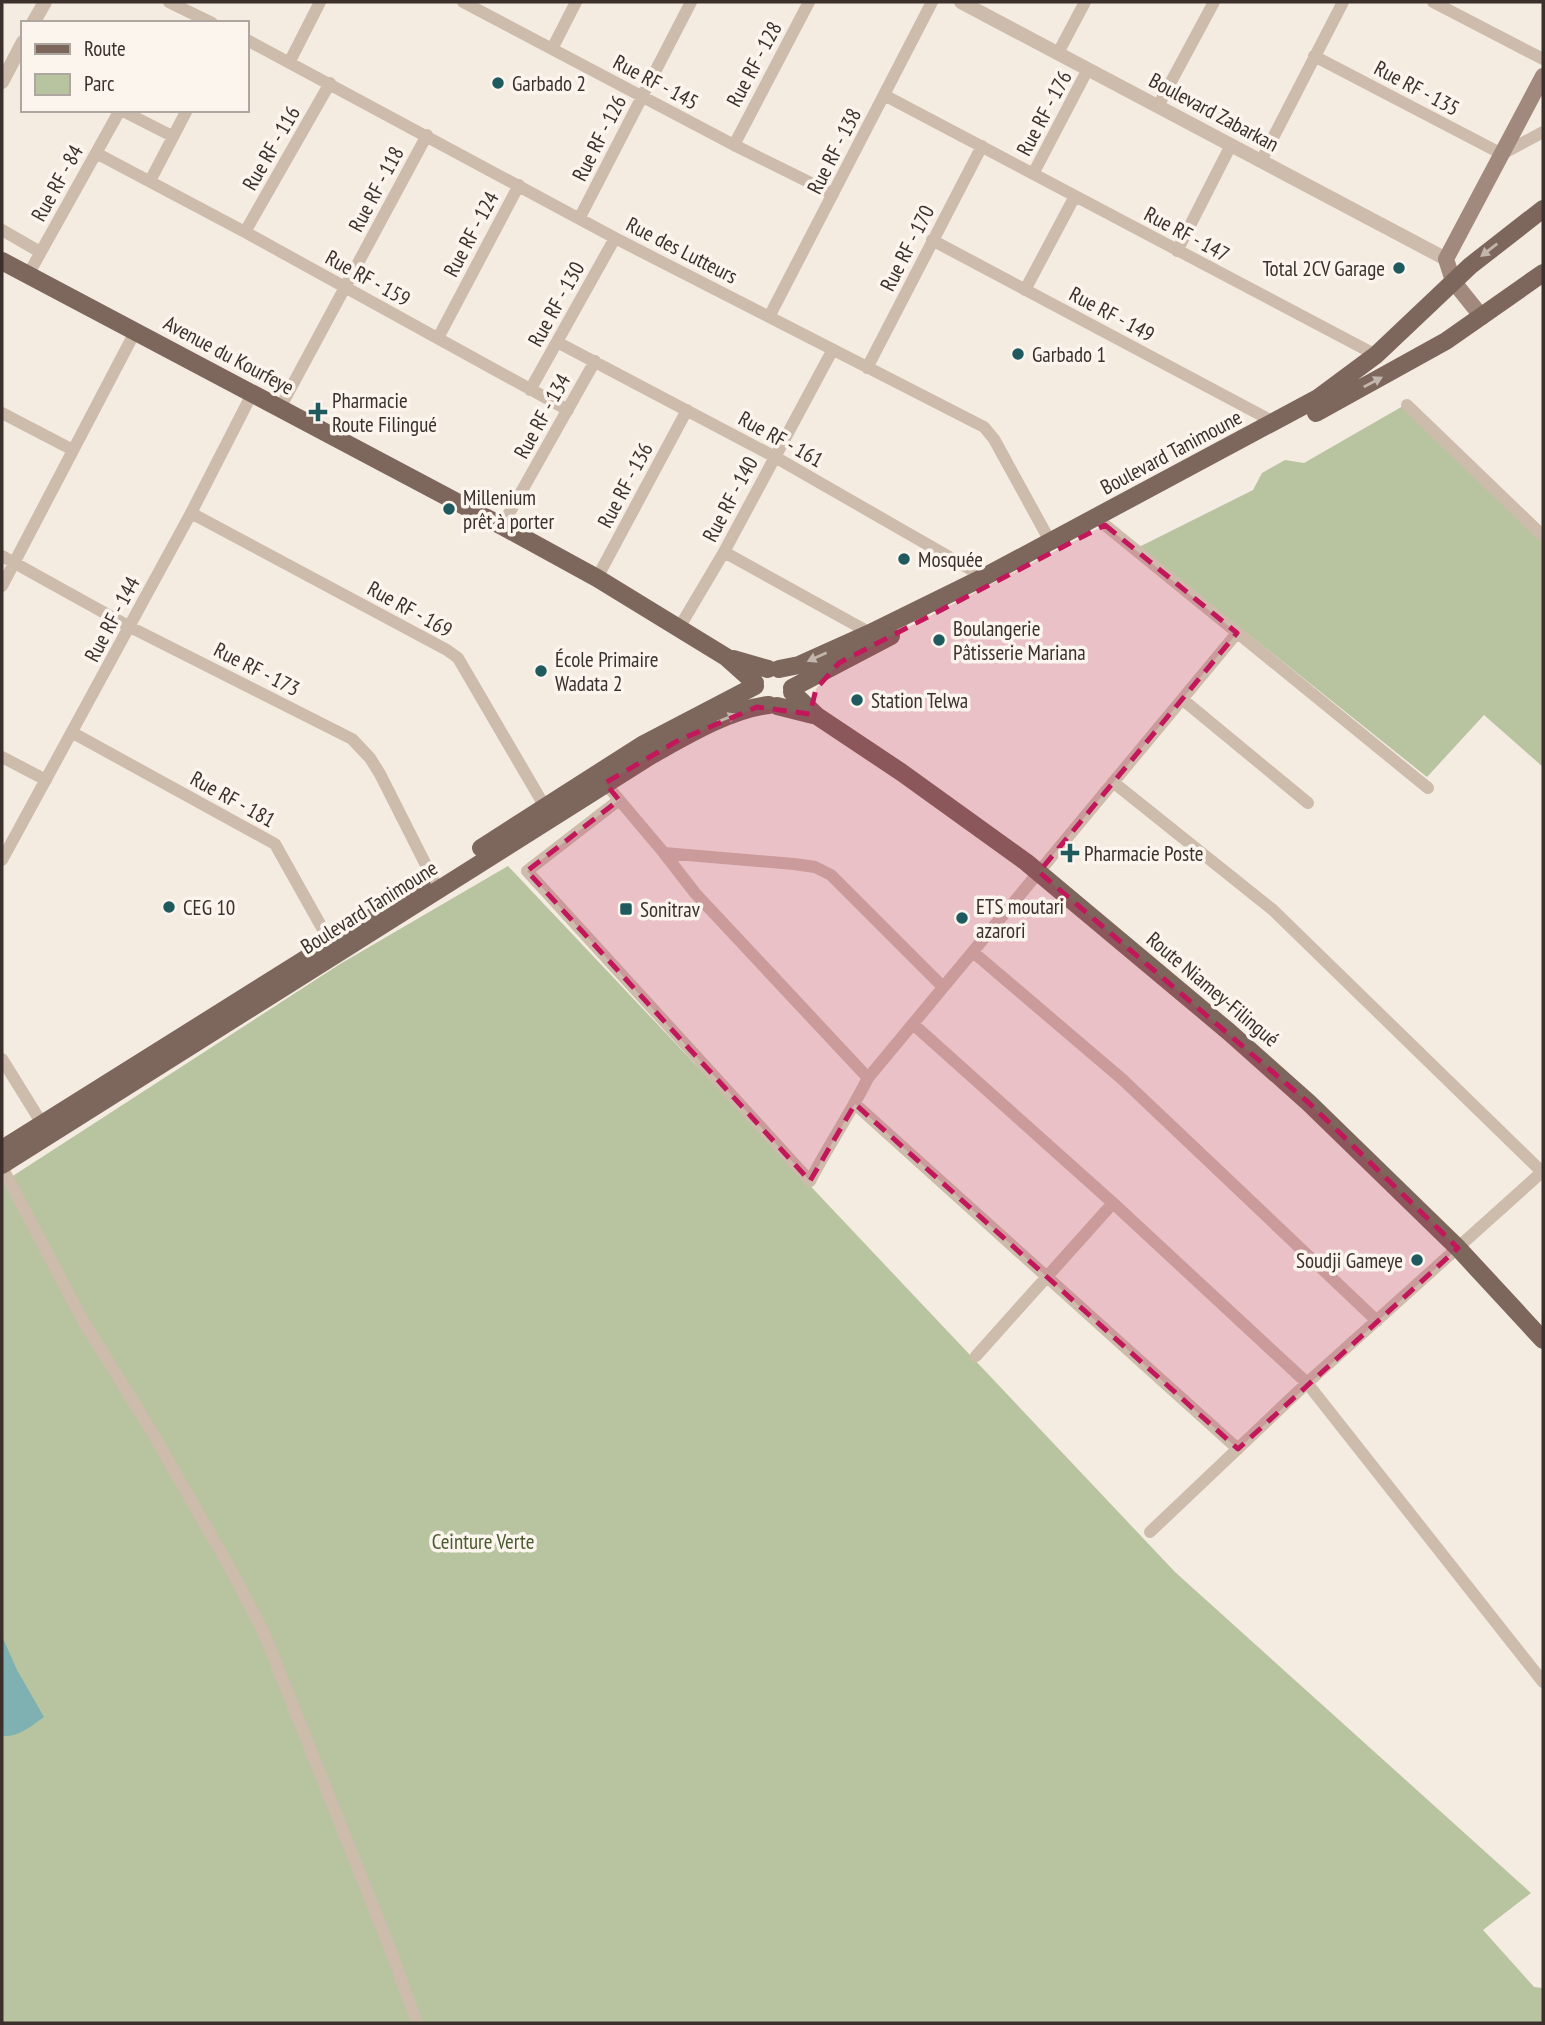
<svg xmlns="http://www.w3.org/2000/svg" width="1545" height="2025" font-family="'PT Sans Narrow',sans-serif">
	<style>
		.green { fill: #b8c4a0 }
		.water { fill: #7fb0b2 }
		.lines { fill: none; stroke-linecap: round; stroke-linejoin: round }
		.minor { stroke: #cdbbac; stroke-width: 12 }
		.tertiary { stroke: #cdbbac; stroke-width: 14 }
		.secondary { stroke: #a18a7d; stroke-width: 16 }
		.primary { stroke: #7d675c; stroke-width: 18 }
		.oneway { fill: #c2b5ac }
		.marked { fill: #c2185b; fill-opacity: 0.2; stroke: #c2185b; stroke-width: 5; stroke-dasharray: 14 9; stroke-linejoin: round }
		.poi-dot { fill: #1f5a5e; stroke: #fbf5ee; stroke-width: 2.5 }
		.labels { text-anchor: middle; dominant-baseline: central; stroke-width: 7; stroke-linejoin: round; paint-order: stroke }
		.street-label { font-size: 21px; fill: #3b302b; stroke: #fbf5ee }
		.poi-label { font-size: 21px; fill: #3b302b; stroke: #fbf5ee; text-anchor: start }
		.park-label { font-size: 21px; fill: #4a5a2e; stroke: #fbf5ee }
	</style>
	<rect width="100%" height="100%" fill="#f4ebe1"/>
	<path class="green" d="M1403 406 1543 543V767L1484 715 1427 777 1139 547 1253 490 1262 473 1285 460 1304 463Z
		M508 866 1175 1572 1531 1893 1483 1930 1534 1987 1543 1988V2023H2V1183L340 964Z"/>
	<path class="water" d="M2 1636 17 1670 44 1717C30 1727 19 1737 2 1736Z"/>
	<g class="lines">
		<path class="minor" d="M169 2 212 23
			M463 2 734 145 833 194
			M1433 2 1543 59
			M247 40 615 238 984 427 994 439 1051 543
			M552 49 576 2
			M1058 53 1085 2
			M1314 56 1502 154 1543 132
			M290 61 320 2
			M884 95 1376 355
			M1158 106 1214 2
			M121 110 172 136
			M734 145 809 2
			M96 153 245 232 568 410
			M1261 161 1343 2
			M1033 174 1088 69
			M150 181 187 110
			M580 217 691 2
			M2 230 40 252
			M245 232 330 83
			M932 240 1274 422
			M1177 251 1231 145
			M28 275 120 110
			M1025 290 1075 196
			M769 317 932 2
			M438 338 519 185
			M557 342 775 457 984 577
			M867 368 982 146
			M530 390 615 238
			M1407 405 1543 536
			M280 408 427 135
			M2 413 73 450
			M191 513 447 650 458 658 545 807
			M1105 525 1428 788
			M502 526 595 361
			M724 552 863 629 868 634
			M2 556 130 627 352 739 370 758 380 774 433 879
			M597 578 687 410
			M2 586 135 332
			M679 628 724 552 832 351
			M1182 699 1308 803
			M73 733 275 844 330 942
			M2 757 46 780
			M1113 782 1273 910 1543 1173
			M605 783 664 853 695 893 868 1078
			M619 800 527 871 810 1181C828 1146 850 1114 868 1078L1237 633
			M664 853 794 864 815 867 831 875 943 987
			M2 860 191 513 252 394
			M973 952 1122 1079 1377 1321
			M913 1024 1113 1203 1307 1383 1543 1682
			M2 1059 46 1130
			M855 1104 1238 1449
			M2 1167 82 1319 149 1427 230 1568 264 1633 391 1951 417 2023
			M976 1356 1113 1203
			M1150 1532 1307 1383 1542 1172"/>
		<path class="tertiary" d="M961 2 1446 259
			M33 23 45 2
			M2 82 23 42"/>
		<path class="secondary" d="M1482 317 1453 281 1446 259 1543 76"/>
		<path class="primary" d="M2 261 502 526 597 578 726 657 755 683
			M1316 413 1446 341 1543 273
			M733 659 768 669
			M779 669 799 665 868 634 984 577 1318 398 1376 355 1470 266 1543 209
			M792 688 891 636
			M792 692 817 716 901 772 1026 862 1228 1031 1309 1103 1458 1248 1543 1340
			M777 706 813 715
			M481 848 642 745 755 686
			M2 1149 422 886
			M2 1165 652 755C686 736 731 709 769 705"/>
	</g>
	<defs><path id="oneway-solid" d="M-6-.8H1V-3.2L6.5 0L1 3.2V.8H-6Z" transform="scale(1.75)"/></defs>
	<g class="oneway">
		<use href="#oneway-solid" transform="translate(1489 250) rotate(142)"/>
		<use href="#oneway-solid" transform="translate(1373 382) rotate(-28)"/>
		<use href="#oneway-solid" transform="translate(817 657) rotate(156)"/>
		<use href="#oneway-solid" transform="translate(727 718) rotate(-22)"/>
	</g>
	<path class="marked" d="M1105 525 1237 633 1039 872 1309 1103 1458 1248 1238 1449 855 1104 810 1181 527 871 619 800 605 783 679 740 757 707 810 714 816 689 839 663Z"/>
	<g class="poi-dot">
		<circle cx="498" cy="83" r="7"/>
		<circle cx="1399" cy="268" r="7"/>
		<circle cx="1018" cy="354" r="7"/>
		<path d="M314.5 401.5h7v7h7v7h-7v7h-7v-7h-7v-7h7z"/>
		<circle cx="449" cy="509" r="7"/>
		<circle cx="904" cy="559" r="7"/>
		<circle cx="939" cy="640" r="7"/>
		<circle cx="541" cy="671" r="7"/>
		<circle cx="857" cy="700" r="7"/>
		<path d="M1066.5 842.5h7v7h7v7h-7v7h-7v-7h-7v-7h7z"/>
		<circle cx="169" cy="907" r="7"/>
		<rect x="619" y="902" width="14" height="14" rx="3.5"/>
		<circle cx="962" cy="918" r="7"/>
		<circle cx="1417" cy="1260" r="7"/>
	</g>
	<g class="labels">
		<g class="street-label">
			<text transform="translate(754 64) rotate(-62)">Rue RF - 128</text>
			<text transform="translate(656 82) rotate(28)">Rue RF - 145</text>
			<text transform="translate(1417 88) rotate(28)">Rue RF - 135</text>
			<text transform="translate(1214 112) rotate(28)">Boulevard Zabarkan</text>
			<text transform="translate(1044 113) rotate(-62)">Rue RF - 176</text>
			<text transform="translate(599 138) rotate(-63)">Rue RF - 126</text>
			<text transform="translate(271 148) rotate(-60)">Rue RF - 116</text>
			<text transform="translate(834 151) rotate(-63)">Rue RF - 138</text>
			<text transform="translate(57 183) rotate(-61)">Rue RF - 84</text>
			<text transform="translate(376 189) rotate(-62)">Rue RF - 118</text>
			<text transform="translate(471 234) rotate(-62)">Rue RF - 124</text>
			<text transform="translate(1187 234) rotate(28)">Rue RF - 147</text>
			<text transform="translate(907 248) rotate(-63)">Rue RF - 170</text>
			<text transform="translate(682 250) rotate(27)">Rue des Lutteurs</text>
			<text transform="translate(368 278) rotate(29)">Rue RF - 159</text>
			<text transform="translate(556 304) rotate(-61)">Rue RF - 130</text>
			<text transform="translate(1112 314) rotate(28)">Rue RF - 149</text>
			<text transform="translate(229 355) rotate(28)">Avenue du Kourfeye</text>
			<text transform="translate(542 416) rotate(-61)">Rue RF - 134</text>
			<text transform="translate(781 439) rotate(29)">Rue RF - 161</text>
			<text transform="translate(1171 452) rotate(-28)">Boulevard Tanimoune</text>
			<text transform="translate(625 485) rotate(-62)">Rue RF - 136</text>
			<text transform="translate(730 499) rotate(-62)">Rue RF - 140</text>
			<text transform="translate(410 609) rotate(29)">Rue RF - 169</text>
			<text transform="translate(112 619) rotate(-62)">Rue RF - 144</text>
			<text transform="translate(257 669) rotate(27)">Rue RF - 173</text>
			<text transform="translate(233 799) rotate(29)">Rue RF - 181</text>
			<text transform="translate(369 907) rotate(-32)">Boulevard Tanimoune</text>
			<text transform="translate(1213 989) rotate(40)">Route Niamey-Filingué</text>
		</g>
		<g class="poi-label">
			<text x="512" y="83">Garbado 2</text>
			<text x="1385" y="268" text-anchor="end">Total 2CV Garage</text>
			<text x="1032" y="354">Garbado 1</text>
			<text x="332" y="400">Pharmacie<tspan x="332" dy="24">Route Filingué</tspan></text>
			<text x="463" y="497">Millenium<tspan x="463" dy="24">prêt à porter</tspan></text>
			<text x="918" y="559">Mosquée</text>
			<text x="953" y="628">Boulangerie<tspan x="953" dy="24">Pâtisserie Mariana</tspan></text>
			<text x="555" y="659">École Primaire<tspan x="555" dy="24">Wadata 2</tspan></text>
			<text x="871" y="700">Station Telwa</text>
			<text x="1084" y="853">Pharmacie Poste</text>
			<text x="976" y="906">ETS moutari<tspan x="976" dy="24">azarori</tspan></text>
			<text x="183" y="907">CEG 10</text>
			<text x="640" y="909">Sonitrav</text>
			<text x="1403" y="1260" text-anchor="end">Soudji Gameye</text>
		</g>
		<g class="park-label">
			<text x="483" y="1541">Ceinture Verte</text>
		</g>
	</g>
	<rect width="1545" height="2025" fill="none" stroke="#3b302b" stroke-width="7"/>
	<rect x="21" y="21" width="228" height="91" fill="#fbf5ee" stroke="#aea6a0" stroke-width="2"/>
	<rect x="35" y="44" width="35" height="10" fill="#7d675c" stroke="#aea6a0" stroke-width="2"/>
	<text x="84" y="56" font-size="21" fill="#3b302b">Route</text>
	<rect x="35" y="74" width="35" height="21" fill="#b8c4a0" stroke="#aea6a0" stroke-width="2"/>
	<text x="84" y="91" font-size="21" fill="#3b302b">Parc</text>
</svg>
